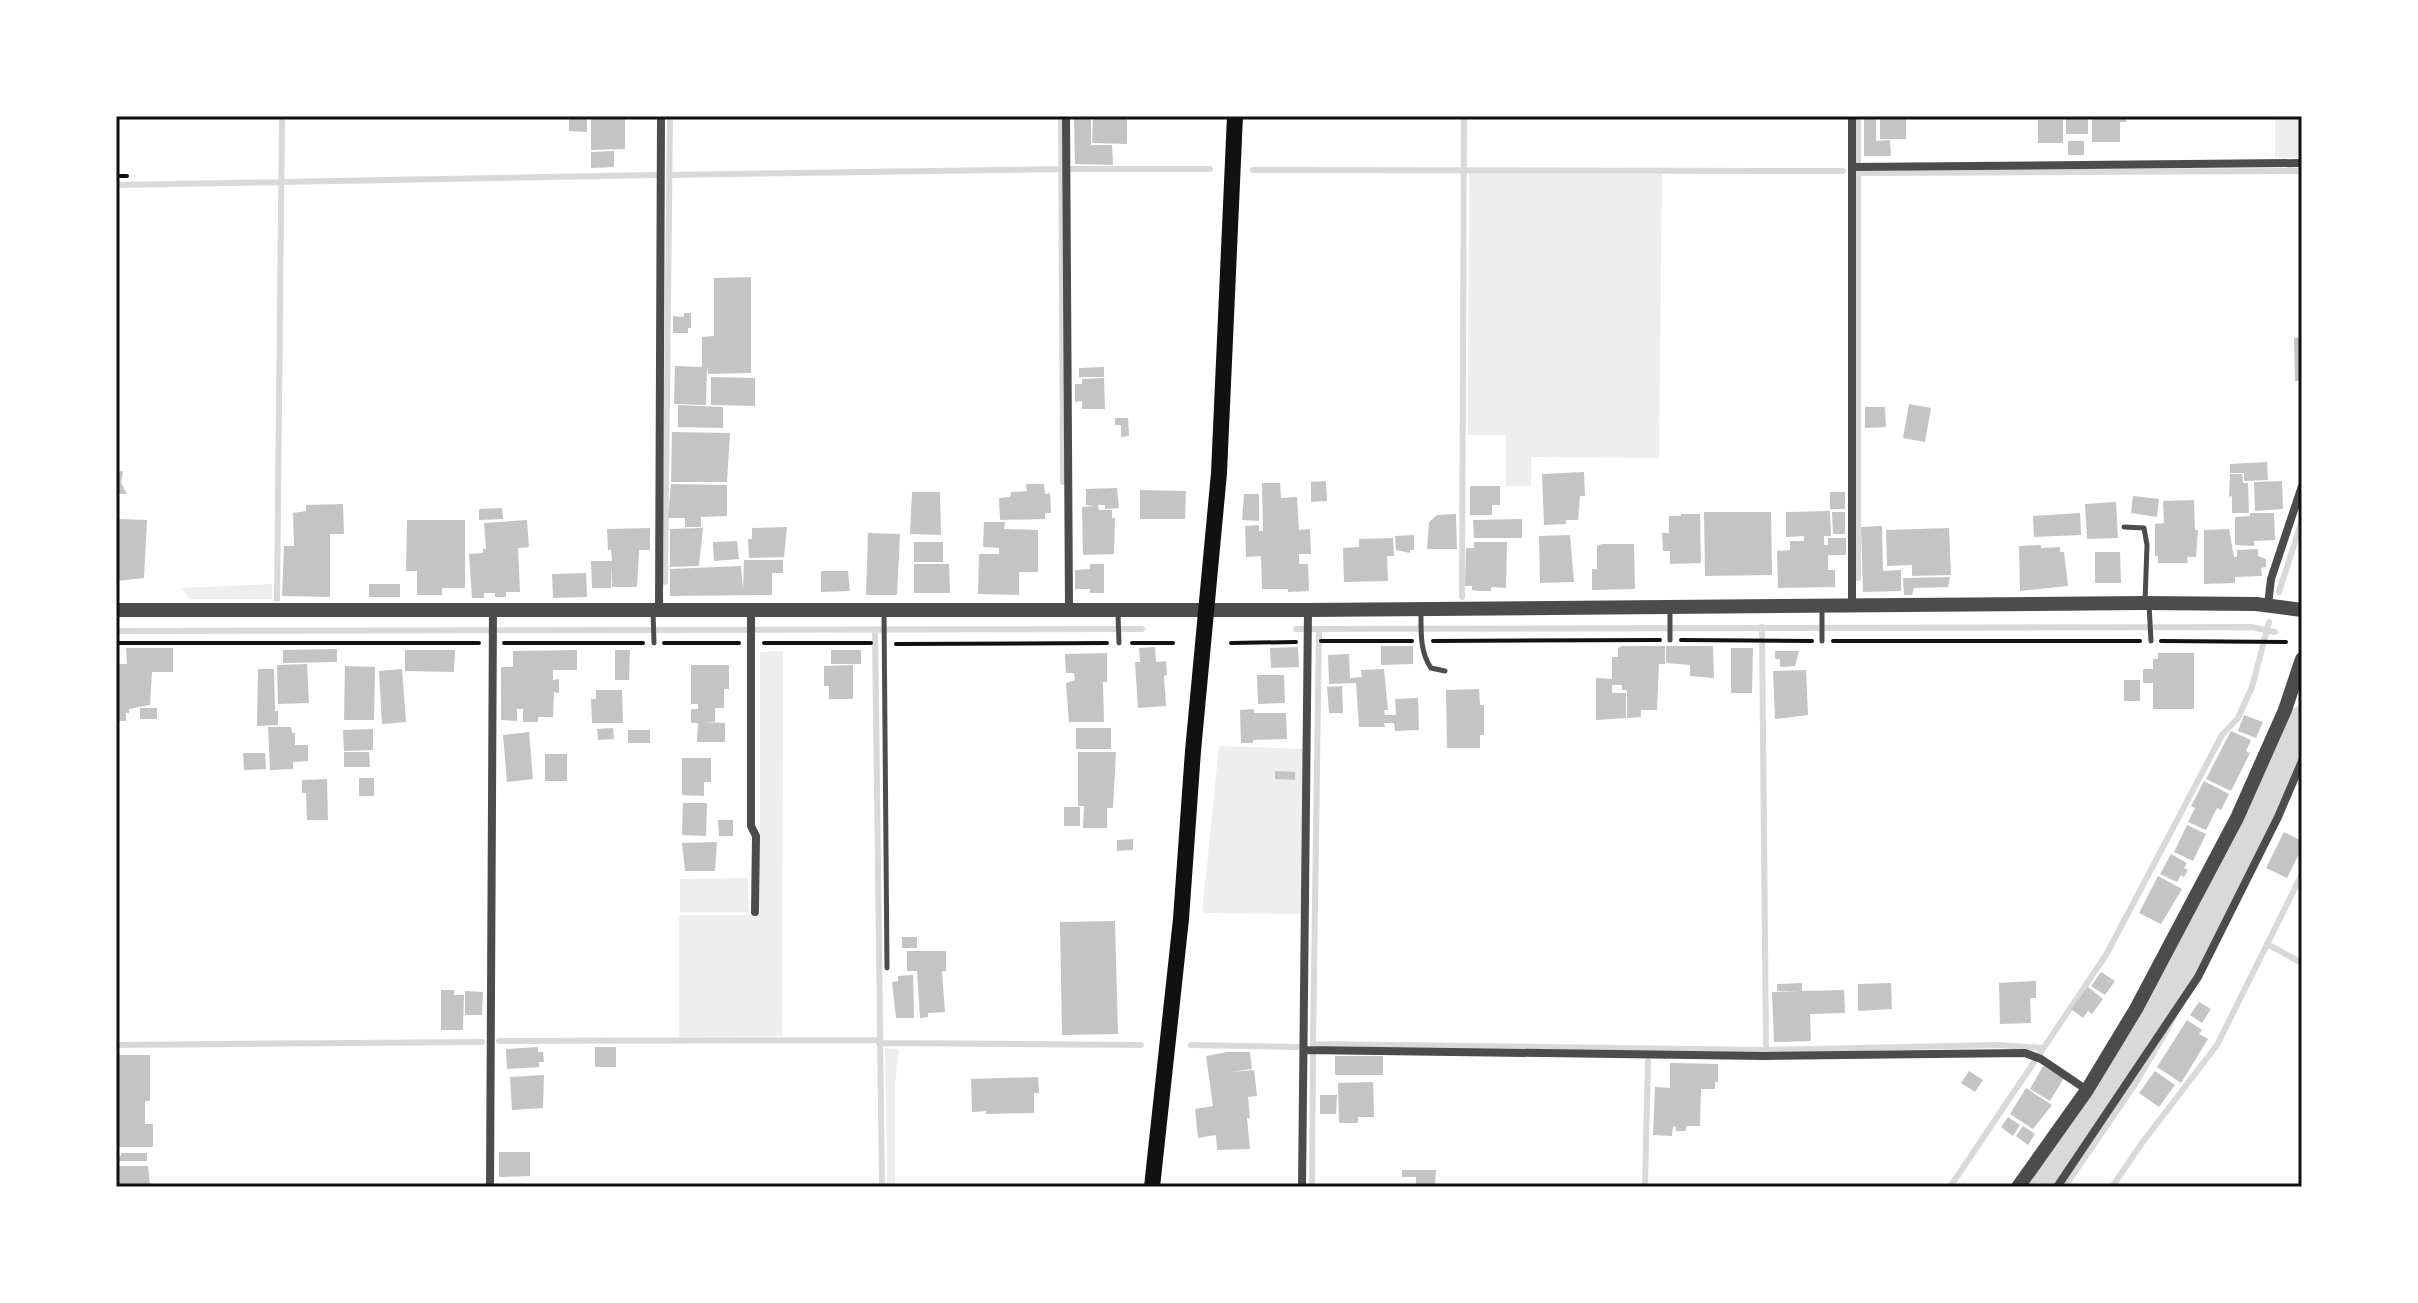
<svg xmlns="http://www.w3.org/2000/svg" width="2418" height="1303" font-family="Overpass,sans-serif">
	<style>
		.green { fill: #eee }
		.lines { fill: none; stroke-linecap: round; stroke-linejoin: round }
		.stream { stroke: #d9d9d9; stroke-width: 6 }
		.river { stroke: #d9d9d9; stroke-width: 38 }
		.building { fill: #c4c4c4 }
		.path { stroke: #111; stroke-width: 4 }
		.service { stroke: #4c4c4c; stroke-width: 5 }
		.minor { stroke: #4c4c4c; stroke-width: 8 }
		.tertiary { stroke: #4c4c4c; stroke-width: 14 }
		.primary { stroke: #111; stroke-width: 16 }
		.neatline { fill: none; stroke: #111; stroke-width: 3 }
	</style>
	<rect width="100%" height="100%" fill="#fff"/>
	<path class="green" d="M2275 116H2302V158H2275Z
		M1469 173 1662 174 1659 458 1531 457V486H1506V435H1468Z
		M272 584V599H190L181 588Z
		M783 651 782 1036 679 1037V915H760V652Z
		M1219 746 1304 749 1301 914 1202 913Z
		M748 878 749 912H680V879Z
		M885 1048 899 1049 895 1086V1187H887Z"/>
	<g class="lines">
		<path class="stream" d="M1061 116 1063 482
			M1858 116V170
			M1072 169H1210
			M1253 170 1843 171
			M669 175 1062 169
			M116 185 655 175
			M1858 578V173L2302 171
			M665 582 670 116
			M2279 592 2302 520
			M1462 597 1464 116
			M277 599 282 116
			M1762 627 1766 1050
			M1296 629 2251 627 2275 632
			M875 630 882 1187
			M1319 630 1313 1044 1766 1050 1998 1045 2041 1048
			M116 631 1142 629
			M2267 944 2302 963
			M499 1041 879 1040
			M879 1043 1141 1045
			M116 1045 482 1042
			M1191 1045 1298 1047
			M1312 1187 1313 1056
			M1645 1187 1648 1061
			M1950 1187 2106 955 2222 735 2238 718 2252 687 2269 622
			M2112 1187 2142 1143 2217 1045 2302 874"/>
		<path class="river" d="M2045 1187 2120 1078 2153 1022 2245 849 2302 725"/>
	</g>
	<path class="building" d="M569 116H587V132L569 131Z
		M591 116H625V149L591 150Z
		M1074 116H1091V145H1112L1113 165 1075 164Z
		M1093 116H1127V144L1092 143Z
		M1864 116H1876V141L1890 140 1891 156H1864Z
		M1880 116H1906V139H1880Z
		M2066 116H2088V134H2066Z
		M2092 116H2126V122H2120V142H2092Z
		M2038 120H2063V143H2038Z
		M2068 141H2084V155H2068Z
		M614 151V167L591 168V152Z
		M751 277V373L708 374 707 366 706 405 674 404 675 366 702 367V337L714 336V278Z
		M684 313H691V328H688V333H673V316L684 317Z
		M2302 337V381H2295L2294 338Z
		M1104 367V377H1079V368Z
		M711 377 755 378V406L711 405Z
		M1104 378 1105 409H1082V401L1075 402V384H1082V379Z
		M1909 404 1931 408 1925 442 1903 438Z
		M678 405 723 407V428L678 427Z
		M1865 407H1885L1886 427 1865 428Z
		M1115 418H1128L1129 436 1121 437V425H1115Z
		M672 432 730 433 727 482H671Z
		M2267 462 2268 480 2244 481V473H2230V464Z
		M123 471 121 483 127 494H116V472Z
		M1584 472 1585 496H1580L1578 520H1566V524L1544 525 1542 474Z
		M2230 474H2242L2243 483H2248L2249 513H2232V496L2229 497Z
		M1326 481 1327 501 1311 502V482Z
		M2282 481 2283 509 2255 511 2254 482Z
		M1262 483H1280L1281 498 1297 497 1299 530 1310 529 1311 554H1299V564H1308L1309 591 1288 592V589H1262L1261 556 1246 557 1245 526 1259 525V531H1263Z
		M671 484 727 485V516L701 517V527H685V518H668Z
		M1026 484H1044L1045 494 1050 493 1051 513H1045V519L1000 520 999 498 1010 497 1011 492 1027 491Z
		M1470 486H1500V505H1492V515H1470Z
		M1117 488 1119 508 1105 509V505H1098L1099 510H1112V518H1115L1114 554 1083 555 1082 507 1095 506 1086 505V489Z
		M1140 490 1186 491 1185 519H1140Z
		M912 492H940L941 535 910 534Z
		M1830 492H1845V509H1830Z
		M1244 494H1259V521L1242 520Z
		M2133 496 2159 499 2157 517 2131 513Z
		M2194 500 2195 530H2198L2196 557H2187L2188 563H2158V556H2155V524L2164 523 2163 501Z
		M2116 502 2118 538 2087 539 2085 504Z
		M343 504 344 534H330V597L282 596 284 546H294L293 513 306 511V505Z
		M502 508 503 519 479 520V509Z
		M1830 511 1831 536H1824V545H1828V538H1846V555H1828V570H1835V587L1778 588 1777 551 1790 550V541H1804V536L1786 537V512Z
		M1704 512H1771L1772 575 1705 576Z
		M1832 512H1845V534H1833Z
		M2080 513 2081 535 2034 537 2033 516Z
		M2250 513H2274L2275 540 2254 541V546L2235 545V517L2250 516Z
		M1456 514 1457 549H1427L1429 522 1437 515Z
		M1681 514H1700L1701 563 1670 564V551H1663L1662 533H1669V516H1681Z
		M118 519 147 520 144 578 116 581Z
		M1522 519V538H1474L1473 520Z
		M407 520H465V588H442V595H417V571H406Z
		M527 520 529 547 518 548 520 592H506V597H495V593H484V598H472L469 554 483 553V549H486L484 523Z
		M984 522H1005L1004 529 1038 530V572H1019V595L978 594 979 554H999V548L983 547Z
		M1882 526 1883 571 1901 570V591L1863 592 1861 527Z
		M787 527 784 557 749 558 748 539H752V528Z
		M650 528V550H639L637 587H612L611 564V588H592L591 561H612L611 550H608L607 529Z
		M703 528 699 566 670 567V529Z
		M1949 528 1951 575 1912 576V565L1887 566 1886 530Z
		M2229 529 2234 557H2237V550L2258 549V556L2266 559V567L2261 568 2262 576 2235 577V583L2204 584V530Z
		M868 533 900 534 897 595H866Z
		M1414 535V550H1410V553L1396 550 1395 536Z
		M1570 535 1574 582 1540 583 1539 536Z
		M1393 538 1394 556H1387L1388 581 1344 582 1343 548 1359 547V539Z
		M737 541 739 559 714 561 713 542Z
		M914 542H943V562H914Z
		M1474 542H1507L1506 588 1491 587V591H1478L1472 590V586H1465L1466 548H1474Z
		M1602 544H1634L1635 589 1592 590V569H1597V546Z
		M2041 545V548L2060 547V552H2064L2068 586 2020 591 2019 546Z
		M2095 552H2120L2121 583H2095Z
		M744 560H783V573H772V595L670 596V569L741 566 743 589Z
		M914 564H949L950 593H914Z
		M1090 564H1104V593H1090V589H1075V570L1090 569Z
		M821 571H848L850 591 821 592Z
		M586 573 587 597 553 598 552 574Z
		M1950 577 1948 587 1914 588 1912 595H1904L1903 578Z
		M369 584H400V597H369Z
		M1381 646H1413V664L1381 665Z
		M1622 646H1665V664H1659L1657 710H1641V717L1627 718V690H1622V685H1612V693H1626V718L1596 720V678L1612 679V657H1618V648Z
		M1666 646H1713L1714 678 1690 676V665L1666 663Z
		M1155 647 1156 662 1166 661 1167 675 1164 676 1166 706 1138 708 1135 662H1140L1139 648Z
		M1298 647 1299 667 1271 668 1270 648Z
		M126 648H173V672H152L150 705 129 709V713H126V721H118L116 664H127Z
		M1731 648H1753L1752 693H1731Z
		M337 649V662L283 663V650Z
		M405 650H455L454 672 405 671Z
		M577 650V670H553V680L559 679V693L554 692 553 717H538V722H523V709H517V721L501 720V667H513V651Z
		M615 650H630L629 680H615Z
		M831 650H861V664H831Z
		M1775 651H1799L1795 666 1780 667V659H1775Z
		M1107 653V682H1103L1104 722H1069L1066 683 1075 680 1074 673H1066L1065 654Z
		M2158 653H2194V709H2153V683H2143V669H2153V659H2158Z
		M1349 654 1350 678 1362 677 1361 670 1384 669 1388 710H1384L1385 715H1396L1395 699 1418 698 1419 730 1395 731 1394 723H1384L1385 727H1359L1356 683 1329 684 1328 655Z
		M307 664 309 703 278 704 277 665Z
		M691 665H729V689H724V708H715V722H703L725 723V742H697L698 723H691V709H698V704H691Z
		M853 665V699H829V686H824V666Z
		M345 666 375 667 374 720H344Z
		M258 669H274L275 711H278V725L257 726Z
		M402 669 406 722 382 724 379 671Z
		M1806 670 1808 715 1775 719 1773 671Z
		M1257 675H1284L1285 703 1258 704Z
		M2124 680H2140V701H2124Z
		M1342 686 1343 713H1329L1327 687Z
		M1479 689 1480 705H1484V735H1480V748H1447L1446 690Z
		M596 690H622L623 723H592L591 699H596Z
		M140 708H157V719H140Z
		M1254 709V713H1286L1287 739 1253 740V743H1241L1240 710Z
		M2244 715 2263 722 2256 738 2238 731Z
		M268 727H291L292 733H295V745H308V761L293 762V769L270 770Z
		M613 728 614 739 598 740 597 729Z
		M1076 728H1111V749H1076Z
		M373 729V750L344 751 343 730Z
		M628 730H650V743H628Z
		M2231 731 2251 740 2246 751 2250 753 2231 791 2206 779Z
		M529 732 533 779 507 782 503 735Z
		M344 752H369L370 767H344Z
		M1078 752H1116L1113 808H1107V828H1083L1084 806H1078Z
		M243 753H265L266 769 244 770Z
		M545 754H567V781H545Z
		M682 758H711V782H704V796L682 795Z
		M1275 771 1295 772V780L1275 779Z
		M359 778H374V796H359Z
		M327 779 328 820H307L306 793H302V780Z
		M2204 781 2229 794 2221 810 2217 808 2206 830 2188 822 2195 808 2191 806Z
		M683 803H707L706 836 682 835Z
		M1064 807H1080V826H1064Z
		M718 820H733V836H719Z
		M2187 825 2206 834 2193 861 2174 852Z
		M2284 832 2302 841V848L2287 878 2266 868Z
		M1133 839V850L1117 851V840Z
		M717 842 715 871H685L682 843Z
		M2171 854 2187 863 2184 868 2188 870 2184 877 2181 875 2177 882 2160 874Z
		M2158 876 2182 889 2161 924 2139 913Z
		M1115 921 1118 1034 1062 1035 1060 922Z
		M902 937H917V948H902Z
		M907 951H946V971H942L945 1012 928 1013V1017L920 1018 917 971H907Z
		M2101 972 2115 981 2105 995 2091 986Z
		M913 975 914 1018H896L892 982 898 981V976Z
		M2036 981V998H2030L2031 1023 2000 1024 1999 983Z
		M1802 983V991L1844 990 1845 1013 1810 1014 1811 1041 1774 1042 1772 992 1799 991H1777V984Z
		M1891 983 1892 1009 1858 1011V984Z
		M2088 987 2103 999 2092 1014 2088 1011 2083 1018 2071 1009Z
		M441 990H454V995H464L463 1030H441Z
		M465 991 483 992 482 1015H465Z
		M2199 1002 2211 1009 2202 1023 2190 1015Z
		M2187 1020 2202 1030 2199 1034 2208 1039 2181 1083 2157 1067Z
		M538 1047V1052H543L544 1062H539V1067L507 1069 506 1049Z
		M595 1047H616V1067H595Z
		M1227 1052H1250L1252 1069 1230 1072 1254 1070 1257 1096 1248 1097 1250 1118H1247L1250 1149 1217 1150 1216 1135 1198 1138 1195 1109 1213 1106 1206 1056Z
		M116 1055H150V1101H145V1124H153V1147H116Z
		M1335 1056H1383V1075H1335Z
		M1670 1063 1718 1064V1082H1715V1089H1701L1700 1126H1686V1131H1676V1127L1673 1126 1672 1136 1653 1135 1655 1087 1670 1088Z
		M2043 1066 2064 1078 2050 1101 2030 1089Z
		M1969 1071 1983 1080 1975 1092 1961 1083Z
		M2155 1071 2175 1085 2159 1107 2139 1093Z
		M544 1075 543 1108 512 1110 510 1077Z
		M1038 1077 1039 1093H1034V1113L986 1114V1111L972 1112 971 1079Z
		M1373 1082 1374 1117H1358V1123H1339L1338 1083Z
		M2026 1088 2052 1105 2033 1129 2010 1114Z
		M1320 1095H1337L1336 1114H1320Z
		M2008 1117 2020 1125 2013 1136 2001 1127Z
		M2023 1126 2035 1134 2028 1145 2016 1136Z
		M499 1152H530V1176L499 1177Z
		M121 1153H147V1161H116V1156H121Z
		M116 1166H148L150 1187H116Z
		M1402 1170H1436L1435 1187H1416V1177H1402Z"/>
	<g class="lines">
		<path class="path" d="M116 176H127
			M1681 640 1812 641
			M1321 641H1412
			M1433 641 1660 640
			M1833 641H2140
			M2161 641 2286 642
			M116 643H479
			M504 643H643
			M664 643H739
			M764 643H871
			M1132 643H1173
			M1231 643 1296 642
			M896 644 1107 643"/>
		<path class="service" d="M2124 527 2144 528 2147 545 2145 602
			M2149 604 2151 641
			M1822 609V641
			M1670 611V640
			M653 612 654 643
			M884 613 887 968
			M1421 613C1421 632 1420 652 1431 668L1445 671
			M1118 614 1119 643"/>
		<path class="minor" d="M1066 116 1069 608
			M1852 167 2302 163
			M1852 604V116
			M2268 605 2271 579 2302 486
			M659 610 661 116
			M751 610V826L756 836 755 912
			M1305 1050 1764 1056 2025 1053 2041 1059 2087 1090
			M490 1187 493 609
			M1302 1187 1308 610
			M2057 1187 2198 977 2278 817 2302 761"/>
		<path class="tertiary" d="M116 610H1308L2144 603 2256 604 2302 610
			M2018 1187 2087 1090 2136 1009 2237 818 2285 710 2302 659"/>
		<path class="primary" d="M1152 1187 1181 919 1193 751 1219 473 1235 116"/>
	</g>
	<rect width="2418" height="1303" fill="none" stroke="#ffffff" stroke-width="236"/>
	<rect x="118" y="118" width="2182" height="1067" class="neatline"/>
</svg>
